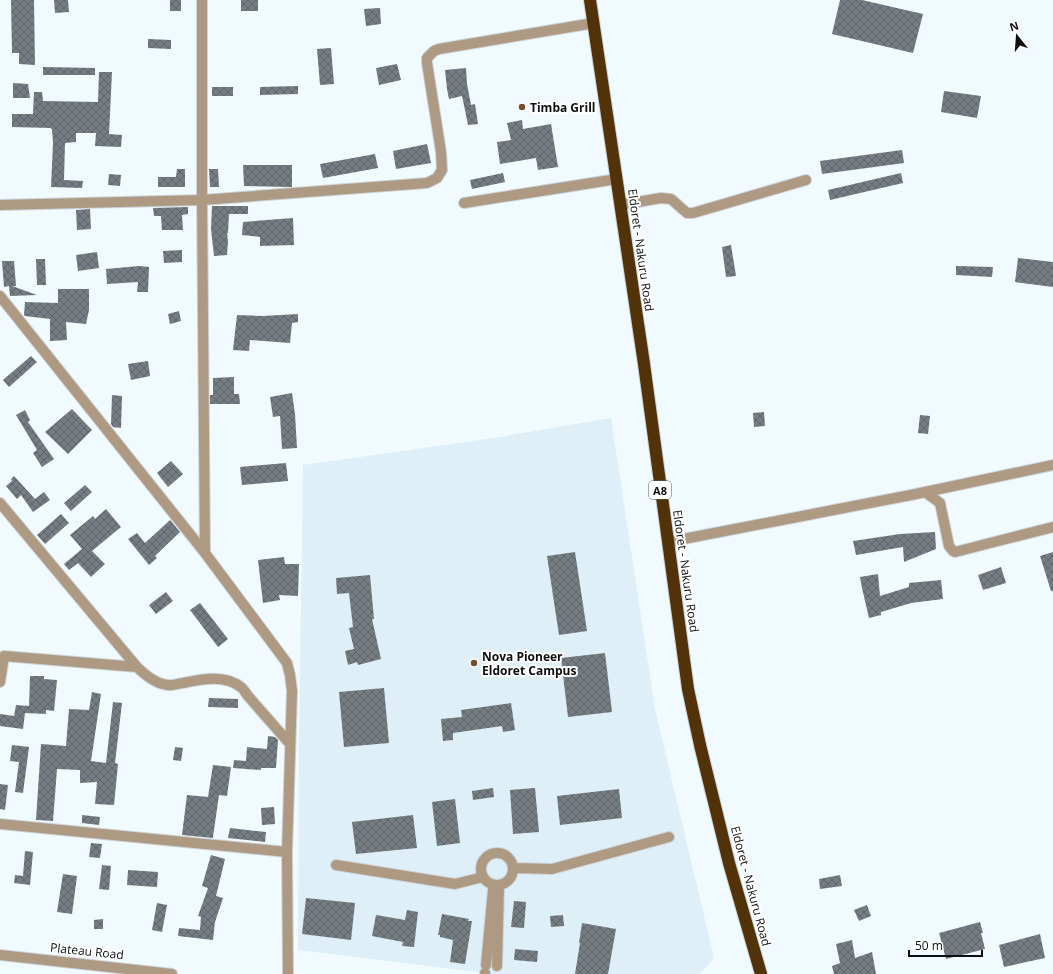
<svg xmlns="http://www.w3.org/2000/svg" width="1053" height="974" font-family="'Open Sans',sans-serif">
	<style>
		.built { fill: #deeff8 }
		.building { fill: url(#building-cross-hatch) }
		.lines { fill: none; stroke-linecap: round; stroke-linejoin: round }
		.minor-casing { stroke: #ccd4d9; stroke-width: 12 }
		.highway-casing { stroke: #ccd4d9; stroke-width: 14 }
		.minor { stroke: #ae9983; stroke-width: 10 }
		.highway { stroke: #513209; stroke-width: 12 }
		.poi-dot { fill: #735029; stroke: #fff; stroke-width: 1.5 }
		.labels { text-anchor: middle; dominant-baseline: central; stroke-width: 4; stroke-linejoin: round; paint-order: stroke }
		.shield { fill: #fff; stroke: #555758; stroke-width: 1 }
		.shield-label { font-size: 11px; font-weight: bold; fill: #0c0f10 }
		.poi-label { font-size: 12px; font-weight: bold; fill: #0c0f10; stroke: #fff; text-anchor: start }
		.street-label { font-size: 12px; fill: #0c0f10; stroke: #fff }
	</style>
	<defs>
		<pattern id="building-cross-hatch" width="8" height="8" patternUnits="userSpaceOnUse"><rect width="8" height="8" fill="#757d82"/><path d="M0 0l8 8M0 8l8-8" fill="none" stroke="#5e6569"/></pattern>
	</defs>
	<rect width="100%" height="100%" fill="#f0faff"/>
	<path class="built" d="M611 418 655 709 714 958 702 972 697 974H494L298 950 299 746 303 465 494 438Z"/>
	<path class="building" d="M11 0H34L35 65 19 64V53H12Z
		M54 0H68L69 12 55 13Z
		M170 0H181V11H170Z
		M241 0H258V11H241Z
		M840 0H862L923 14 913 53 832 34Z
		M380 8 381 24 366 26 364 9Z
		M148 39 171 40V49L148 48Z
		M331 48 334 84 320 85 317 49Z
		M397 64 401 80 379 85 376 68Z
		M43 67 95 68V75H43Z
		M466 68 467 84 471 105 475 104 478 124 468 125 465 110 462 96 449 99 447 89 445 70Z
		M99 72H112L109 134 122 135 121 147 95 146 96 133H76V142L65 143 64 180 83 181 82 188 51 187 53 143 52 129H51V128L12 127V114H33L34 92H42L43 101 98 102Z
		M13 83 28 84 30 98H13Z
		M298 86V94L260 95V87Z
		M212 87H233V96H212Z
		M944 91 981 96 977 118 941 112Z
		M522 120 523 129 551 124 558 167 538 170 536 158 500 164 497 142 511 140 507 123Z
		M427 144 431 163 396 169 393 151Z
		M902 150 904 163 822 174 820 161Z
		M375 154 378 168 323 178 320 164Z
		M243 165H292V187L244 186Z
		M177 169H185V187H158V177H176Z
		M209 169H218L219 187H210Z
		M503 173 505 182 472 189 470 180Z
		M901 173 903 183 830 200 828 190Z
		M109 174 121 175 120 186 108 185Z
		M212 206H248V214H229L228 233H227L228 241 227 255 214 256 211 229Z
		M188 207V214L182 215 183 230H162L161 216H154L153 208Z
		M90 209 91 229 77 230 76 210Z
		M293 218 294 245 260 246V237L242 235 243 222Z
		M731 245 736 276 726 277 722 247Z
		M182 250V262L164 263 163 251Z
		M97 252 99 268 78 271 76 255Z
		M1018 258 1053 262V287L1015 282Z
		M36 259H45L46 285H37Z
		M2 261H14L16 286H12L37 295 10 296 9 286 4 287Z
		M139 266 149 267 148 292H137L138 282 107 284 106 269Z
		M956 266 993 267 992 277 956 275Z
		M58 289H89V310L86 324 66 322 67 340 50 341V319L25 316 24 315 25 302 58 303Z
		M179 311 181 321 170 324 168 314Z
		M298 314V322L292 323 290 343 250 340 249 351 233 350 237 315 263 316Z
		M31 356 37 362 9 387 3 380Z
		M148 361 150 376 131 380 128 364Z
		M234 377V394H239L240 404H210V395H213V378Z
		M292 393 295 414 297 448 282 449 280 416 273 417 270 397Z
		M112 395 122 396 121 428 113 427 111 424Z
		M72 409 92 430 68 454 45 432Z
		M25 410 30 420 28 422 54 459 42 467 33 453 37 450 16 415Z
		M764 412 765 426 754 427 753 413Z
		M920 415 930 416 928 434 918 433Z
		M171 461 183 474 168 487 157 473Z
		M286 463 288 481 242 485 240 467Z
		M14 476 35 499 44 492 50 500 33 512 21 495 17 499 6 486 12 481 11 479Z
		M85 485 92 492 71 511 64 503Z
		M106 509 121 527 92 551 105 564 91 577 78 563 69 570 64 564 82 549 70 535 93 516 95 519Z
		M61 514 69 523 45 544 37 535Z
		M170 520 180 532 155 556 157 558 149 565 128 539 137 533 145 543Z
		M935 532 936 549 904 562 903 547 856 555 853 541 900 534Z
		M575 552 587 631 559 635 547 556Z
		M1053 552V591H1051L1040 556Z
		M284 557 285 564H299L298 596 279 595 280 600 263 603 258 560Z
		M1001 567 1006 583 983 590 978 575Z
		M878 574 880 596 909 587V583L941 580 943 599 911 603 881 612V615L869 618 862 588 860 577Z
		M370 575 374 619H372L381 659 358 665 357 662 348 665 345 651 354 649 349 628 353 627 349 593 337 594 336 578Z
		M166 592 173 601 156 614 149 605Z
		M200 603 228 639 218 647 190 610Z
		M605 653 612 712 568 717 561 658Z
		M30 676H44V679L57 680 54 711 46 710V714L25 713 23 729 0 726V714L14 716 16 705 29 706Z
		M384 688 389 743 344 747 339 692Z
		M92 692 101 694 91 761 106 763 113 702 122 703 115 763 118 764 114 805 95 804 97 782 80 783V770L57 769 53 821 36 820 41 744 66 746 69 709 89 710Z
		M209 698 238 699V708L208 707Z
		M511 703 515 730 503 732 502 726 453 733V740L443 741 441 719 462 717 461 710Z
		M268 736 275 737 278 740 276 768H261V770L233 768 234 760 246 761 247 747 267 749Z
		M12 745 29 747 23 793 15 792 19 762 10 761Z
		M175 747 183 748 181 761 173 760Z
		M213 765 231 767 227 796 219 795 213 837V838L182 835 187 795 208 797Z
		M0 784 8 785 5 810 0 809Z
		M493 788 494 797 473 800 472 791Z
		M535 788 539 832 513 834 510 790Z
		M619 789 622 818 560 825 557 796Z
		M455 799 460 843 437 846 432 802Z
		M274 807 275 824 262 825 261 808Z
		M82 815 100 817 99 825 82 823Z
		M413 815 417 848 356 854 352 822Z
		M230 828 266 832 265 842 228 838Z
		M91 843 102 844 100 858 89 857Z
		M25 851 33 852 30 885 14 883 15 875 23 876Z
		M211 855 225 859 216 896 223 898 215 922 213 940 178 936 179 928 200 930 201 917 198 916 208 888 202 886Z
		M102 865 111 866 109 890 99 889Z
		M128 870 158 872 157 887 127 885Z
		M63 874 77 876 72 914 57 912Z
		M840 875 842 886 820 889 819 879Z
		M306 898 355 903 351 940 302 934Z
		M514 901 526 902 524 928 511 927Z
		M157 903 167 905 162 932 152 930Z
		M867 905 871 916 859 921 854 910Z
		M407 910 418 912 414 947 402 946 403 942 372 936 376 915 405 920Z
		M442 914 469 919 468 921H472L465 964 450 962 453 940 440 937V935H438Z
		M563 915 564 926 551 927 550 916Z
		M103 919V929H94V920Z
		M980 922 983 933H981L985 949 946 959 939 933Z
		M582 923 616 929 608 974H575L580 943H579Z
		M1040 934 1045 958 1004 967 999 945Z
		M852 940 855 958 872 952 876 974H834L832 966 840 963 836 944Z
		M515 949 538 951 537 962 514 960Z"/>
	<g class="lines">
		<g class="minor-casing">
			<path id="minor" d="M202 0V200L205 553
				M464 203 617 179
				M0 205 202 200 427 183 437 178 442 170 441 152 427 63V58L434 51 439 49 594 23
				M620 205 661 198 671 199 687 213H693L806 180
				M0 296 205 553 287 663 290 675 292 691 287 852 288 974
				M925 492 940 503 949 546 953 551 955 552 1053 527
				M0 503 137 667C145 675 156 684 168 685 173 686 179 683 183 683 202 679 226 674 242 688 244 690 246 693 248 696L290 744
				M668 542 911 495 1053 465
				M0 682 4 656 137 667
				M0 824 287 852
				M481 869a16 16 0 1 1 32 0a16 16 0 1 1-32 0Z
				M336 865 455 884 483 877
				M514 868 552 869 669 837
				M0 955 172 974
				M486 965 493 890
				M497 966 499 886
				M485 974V973"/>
		</g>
		<g class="highway-casing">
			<path id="highway" d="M590 0 644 364 688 689 700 745 729 863 761 974"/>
		</g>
		<use href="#minor" class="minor"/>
		<use href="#highway" class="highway"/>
	</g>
	<g class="poi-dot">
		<circle cx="522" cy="107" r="4"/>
		<circle cx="474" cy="663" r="4"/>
	</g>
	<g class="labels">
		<rect class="shield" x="649" y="481" width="22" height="18" rx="3"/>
		<g class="shield-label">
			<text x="660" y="490">A8</text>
		</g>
		<g class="poi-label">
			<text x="530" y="107">Timba Grill</text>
			<text x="482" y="656">Nova Pioneer<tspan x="482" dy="14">Eldoret Campus</tspan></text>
		</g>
		<g class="street-label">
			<text transform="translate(641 250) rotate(82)">Eldoret - Nakuru Road</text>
			<text transform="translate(686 571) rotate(82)">Eldoret - Nakuru Road</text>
			<text transform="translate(751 886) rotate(75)">Eldoret - Nakuru Road</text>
			<text transform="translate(87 951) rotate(6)">Plateau Road</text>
		</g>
	</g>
	<g transform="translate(1017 36) rotate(343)" stroke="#ffffff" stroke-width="3" paint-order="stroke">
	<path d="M0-3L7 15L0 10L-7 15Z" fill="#0c0f10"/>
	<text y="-6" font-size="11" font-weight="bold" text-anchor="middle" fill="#0c0f10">N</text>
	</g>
	<path d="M909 950v6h73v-6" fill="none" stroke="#0c0f10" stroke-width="2"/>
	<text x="915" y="950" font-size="12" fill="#0c0f10" stroke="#ffffff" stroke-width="3" paint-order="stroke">50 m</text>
</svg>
